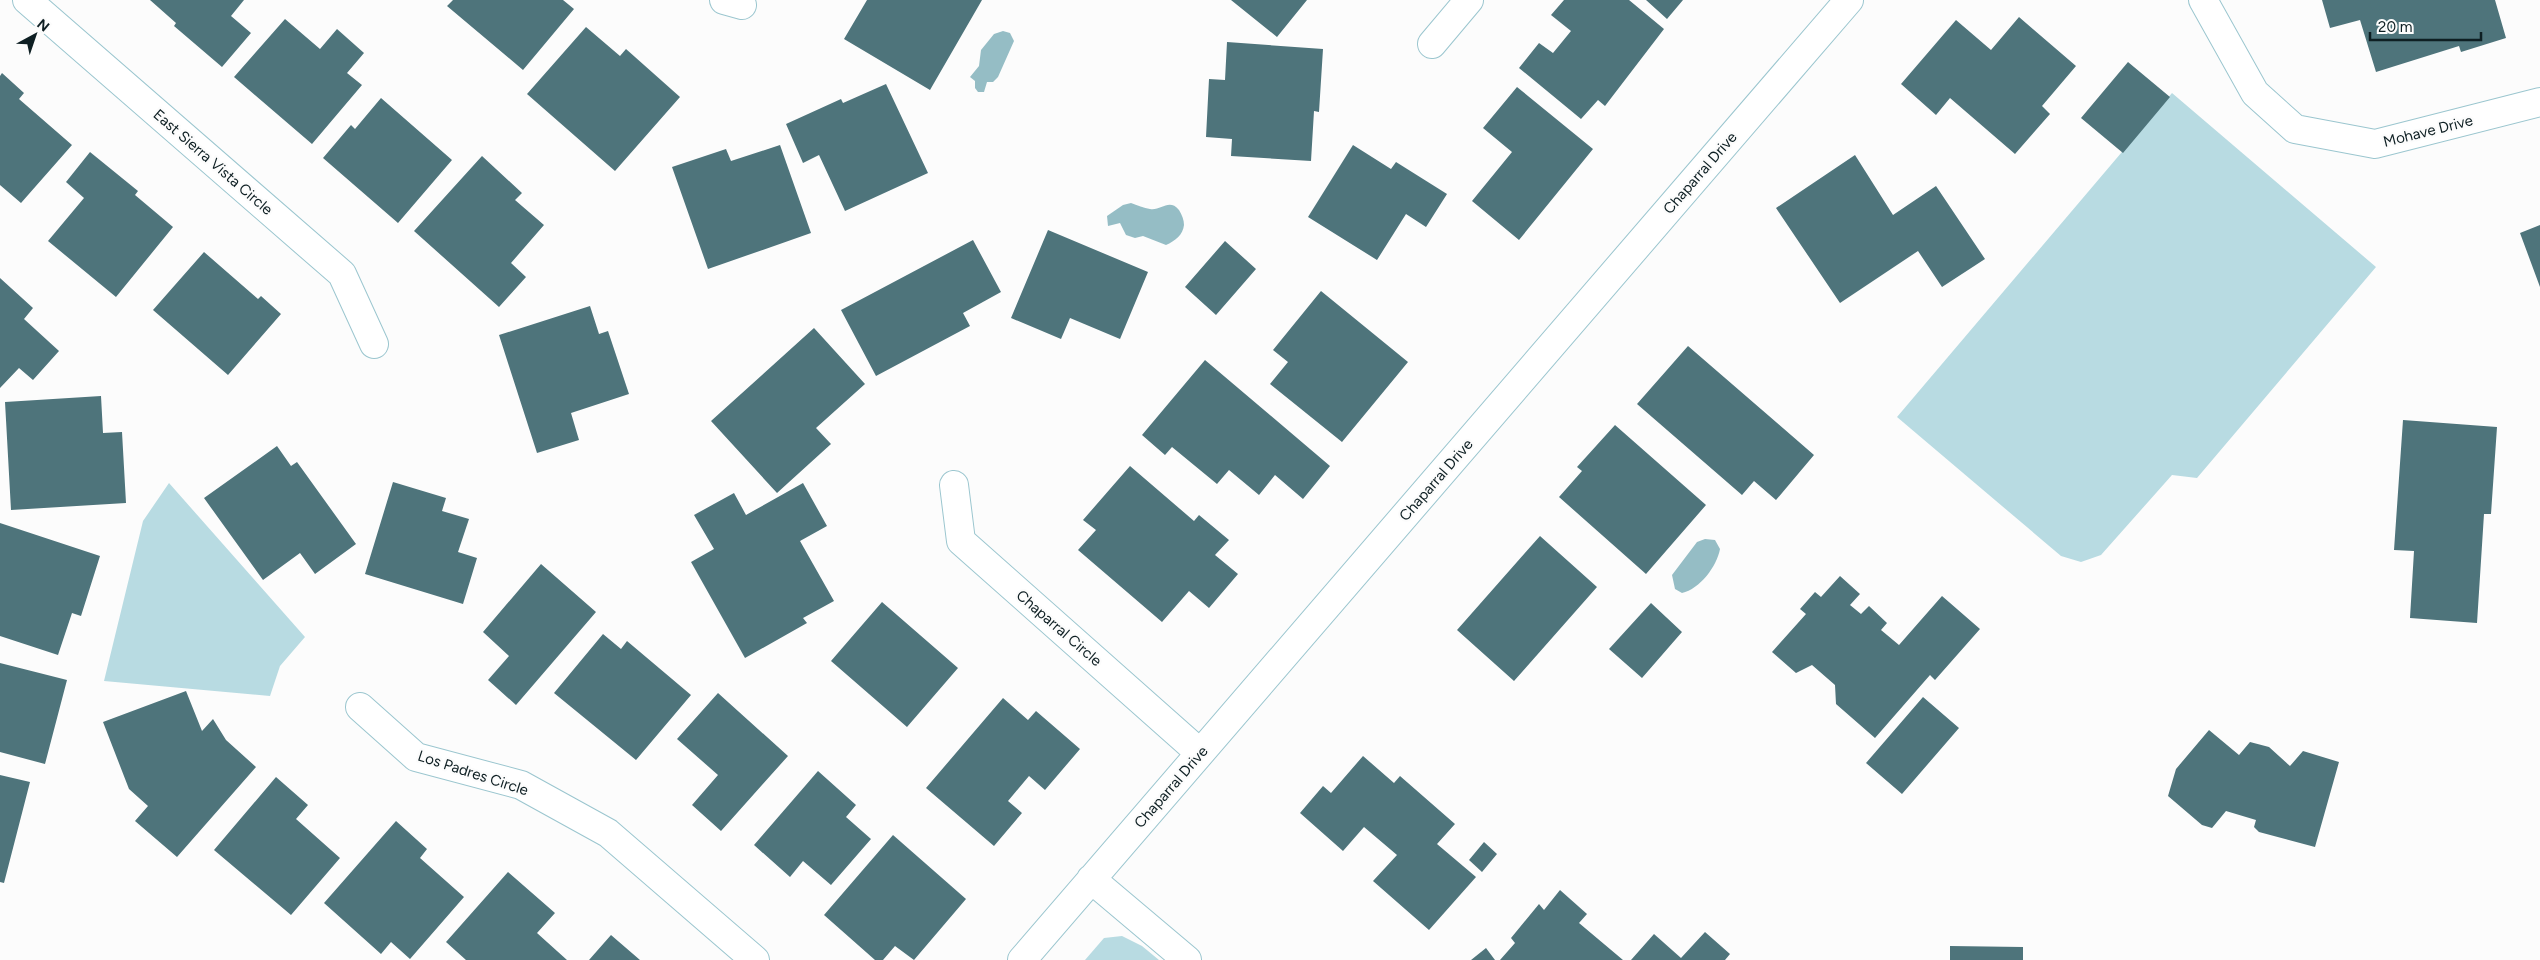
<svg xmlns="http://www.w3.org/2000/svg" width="2540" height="960" font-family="Figtree,sans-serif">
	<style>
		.green { fill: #b8dbe2 }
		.water { fill: #95bdc5 }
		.building { fill: #4e747b }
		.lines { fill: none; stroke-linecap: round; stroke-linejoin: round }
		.minor-casing { stroke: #9bc6cf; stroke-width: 30 }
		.minor { stroke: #fff; stroke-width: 28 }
		.labels { text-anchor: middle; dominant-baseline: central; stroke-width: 4.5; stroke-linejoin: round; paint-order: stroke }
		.street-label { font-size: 15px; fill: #0e1f23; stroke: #fcfcfc }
	</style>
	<rect width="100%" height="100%" fill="#fcfcfc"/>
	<path class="green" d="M2172 93 2376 267 2197 478 2172 475 2101 555 2081 562 2061 556 1897 417Z
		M169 483 305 637 280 666 270 696 104 681 143 521Z
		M1122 936 1142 946 1159 960H1085L1104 938Z"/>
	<path class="water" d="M1003 31 1010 33 1014 41 998 77 993 82H987L984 92H978L975 88V81L970 77 979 66 981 50 994 34Z
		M1131 203C1137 205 1144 208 1150 209 1161 211 1169 198 1179 210 1182 215 1184 220 1184 225 1183 235 1175 241 1166 245L1143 236 1135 238 1126 235 1120 223 1108 226 1107 216 1123 205Z
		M1705 539 1715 540 1720 549C1717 566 1700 589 1682 593L1675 589 1672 575 1697 542Z"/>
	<path class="building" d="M150 0H244L231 16 251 33 222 67 174 26 176 23Z
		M453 0H563L574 9 523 70 447 6Z
		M867 0H982L930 90 844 39Z
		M1231 0H1307L1277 37Z
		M1564 0H1629L1664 29 1605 106 1598 100 1581 119 1519 68 1539 43 1553 53 1571 31 1551 15Z
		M1646 0H1683L1667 19Z
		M2322 0H2495L2506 38 2461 52 2459 46 2376 72 2360 20 2330 28Z
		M2019 17 2076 66 2042 106 2050 114 2015 154 1950 98 1936 115 1901 84 1956 20 1991 50Z
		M285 19 320 49 337 29 364 53 347 73 362 85 312 144 234 77Z
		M586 27 620 56 626 49 680 97 615 171 527 94Z
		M1227 42 1323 49 1319 112 1314 111 1311 161 1231 156 1232 139 1206 137 1209 79 1225 80Z
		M2128 62 2170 97 2123 153 2081 118Z
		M2 73 24 93 19 99 72 145 21 203 0 185V76Z
		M886 84 928 173 845 211 819 155 803 163 786 124 841 99 843 103Z
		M1517 87 1593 149 1519 240 1472 201 1512 152 1483 128Z
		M381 98 452 160 398 223 323 158 351 125 355 129Z
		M780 145 811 233 708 269 672 167 726 149 731 161Z
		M1353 145 1391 169 1396 162 1447 194 1426 227 1406 214 1377 260 1308 217Z
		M90 152 138 191 135 195 173 227 116 297 48 241 84 198 66 182Z
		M1855 155 1893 215 1936 186 1985 259 1942 287 1918 251 1840 303 1776 208Z
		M482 156 522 193 515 200 544 225 511 263 526 277 499 307 414 231Z
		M2540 225V287L2520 233Z
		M1048 230 1148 272 1120 339 1070 318 1061 339 1011 318Z
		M973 240 1001 292 963 313 970 326 876 376 841 310Z
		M1225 241 1256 269 1216 315 1185 287Z
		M204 252 258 299 261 296 281 314 228 375 153 310Z
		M0 278 33 308 24 319 59 351 33 380 19 368 0 388Z
		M1321 291 1408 362 1342 442 1270 384 1288 362 1273 350Z
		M590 306 599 334 608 331 629 394 571 413 579 440 537 453 499 335Z
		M814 328 865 384 816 428 831 444 777 493 711 421Z
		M1688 346 1814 455 1776 500 1754 481 1742 495 1637 404Z
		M1205 360 1330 466 1303 499 1275 475 1259 495 1229 470 1217 484 1172 447 1165 455 1142 435Z
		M101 396 103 433 122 432 126 503 11 510 5 402Z
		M2403 420 2497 427 2491 514H2484L2477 623 2410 618 2414 551 2394 550Z
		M1615 425 1706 505 1646 574 1559 497 1582 471 1577 467Z
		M277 446 291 466 297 462 356 544 315 574 300 553 263 580 204 498Z
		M1130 466 1194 521 1199 515 1229 540 1215 555 1238 574 1209 608 1189 591 1162 622 1078 550 1096 530 1083 520Z
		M393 482 446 498 442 511 469 519 458 552 477 558 463 604 365 574Z
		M803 483 827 526 800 541 834 601 803 618 807 623 745 658 691 562 714 549 694 515 734 493 746 515Z
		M0 523 100 556 81 616 72 613 58 655 0 636Z
		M1540 536 1597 587 1514 681 1457 630Z
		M541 564 596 612 516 705 488 680 509 656 483 632Z
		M1840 576 1860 594 1850 605 1861 614 1869 606 1887 623 1881 630 1899 645 1942 596 1980 629 1935 680 1930 675 1875 738 1836 704 1835 685 1812 665 1796 673 1772 652 1806 614 1800 609 1815 592 1821 597Z
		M882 602 958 668 907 727 831 661Z
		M1651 603 1682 632 1642 678 1609 649Z
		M603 634 621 649 627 641 691 695 636 760 554 693Z
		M0 663 67 680 45 764 0 752Z
		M186 691 202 731 213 719 226 740 256 767 177 857 135 821 148 806 129 789 103 722Z
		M718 693 788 756 721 831 692 805 718 775 677 739Z
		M1923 697 1959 728 1902 794 1866 763Z
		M1003 698 1028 720 1036 711 1080 749 1045 790 1029 776 1008 801 1022 813 994 846 926 788Z
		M2209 730 2239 755 2250 742 2269 747 2290 766 2303 751 2339 762 2315 847 2259 832 2254 827 2256 820 2226 811 2212 828 2202 825 2168 796 2176 769Z
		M1363 756 1394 783 1400 776 1455 824 1437 844 1476 877 1429 930 1373 881 1397 855 1364 827 1343 851 1300 813 1323 786 1331 793Z
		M818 771 856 805 846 817 871 839 831 885 803 861 790 877 754 845Z
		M0 775 30 782 4 883 0 882Z
		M276 777 308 805 296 819 340 858 291 915 214 850Z
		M396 821 427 849 420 858 464 897 410 959 391 942 381 954 324 903Z
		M893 835 966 899 914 960 895 946 883 960H875L824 915Z
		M1484 842 1497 854 1482 872 1469 860Z
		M508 872 555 913 537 933 567 960H466L446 942Z
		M1560 890 1587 914 1579 923 1623 960H1500L1515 943 1511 938 1539 904 1544 910Z
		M1705 932 1730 954 1725 960H1631L1654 934 1681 958Z
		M611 935 640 960H589Z
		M1950 946 2023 947V960H1950Z
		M1486 948 1495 960H1471Z"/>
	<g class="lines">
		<g class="minor-casing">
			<path id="minor" d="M27 0 342 274 374 344
				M724 0 742 5
				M2203 0 2255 93 2295 129 2375 144 2540 102
				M1432 44 1469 0
				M954 485 961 541 1200 753
				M360 707 416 757 521 785 608 833 755 960
				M1091 879 1187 960
				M1022 960 1849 0"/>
		</g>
		<use href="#minor" class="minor"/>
	</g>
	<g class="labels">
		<g class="street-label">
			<text transform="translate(2428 131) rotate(-14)">Mohave Drive</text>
			<text transform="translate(213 162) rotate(41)">East Sierra Vista Circle</text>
			<text transform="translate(1700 173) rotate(-49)">Chaparral Drive</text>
			<text transform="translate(1436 480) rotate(-49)">Chaparral Drive</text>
			<text transform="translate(1059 628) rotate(41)">Chaparral Circle</text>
			<text transform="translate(473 773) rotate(18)">Los Padres Circle</text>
			<text transform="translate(1171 787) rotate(-49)">Chaparral Drive</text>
		</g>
	</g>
	<g transform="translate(35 35) rotate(40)" stroke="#fcfcfc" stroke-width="4" paint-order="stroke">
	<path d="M0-4L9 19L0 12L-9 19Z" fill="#0e1f23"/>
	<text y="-8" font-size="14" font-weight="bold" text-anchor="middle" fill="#0e1f23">N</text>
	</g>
	<path d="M2370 32v8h111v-8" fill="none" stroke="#0e1f23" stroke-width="2.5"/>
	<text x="2378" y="32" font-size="15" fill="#0e1f23" stroke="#fcfcfc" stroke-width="4" paint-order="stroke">20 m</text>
</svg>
